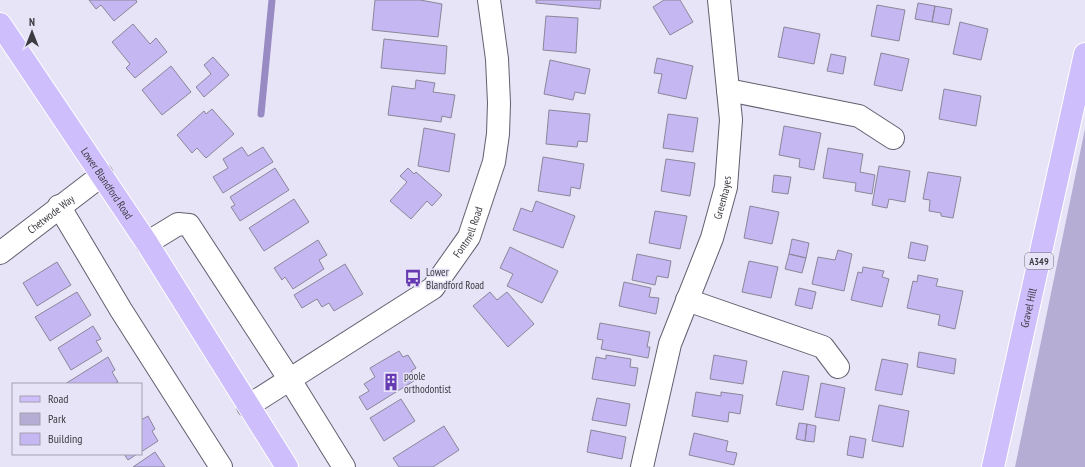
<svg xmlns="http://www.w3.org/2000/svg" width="1085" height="467" font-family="'PT Sans Narrow',sans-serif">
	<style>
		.green { fill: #b5add3 }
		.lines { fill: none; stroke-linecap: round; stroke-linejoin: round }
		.stream { stroke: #988bc3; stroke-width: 7 }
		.building { fill: #c4b7f2; stroke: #8b8799 }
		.minor-casing { stroke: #625f6f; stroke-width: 24 }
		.major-casing { stroke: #fff; stroke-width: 24 }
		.minor { stroke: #fff; stroke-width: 22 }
		.major { stroke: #cebefb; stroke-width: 22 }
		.labels { text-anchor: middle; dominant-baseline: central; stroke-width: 3; stroke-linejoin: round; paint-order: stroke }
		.shield { fill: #e8e4f7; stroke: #706e78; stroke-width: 1 }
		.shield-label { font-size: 10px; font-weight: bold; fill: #3c3b42 }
		.street-label { font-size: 11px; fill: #3c3b42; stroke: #e8e4f7 }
		.poi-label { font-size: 11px; fill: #3c3b42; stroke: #e8e4f7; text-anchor: start }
	</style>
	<rect width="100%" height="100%" fill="#e8e4f7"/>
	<path class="green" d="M1085 129V467H1015Z"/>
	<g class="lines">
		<path class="stream" d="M261 114 272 0"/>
	</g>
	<path class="building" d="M89 0H136L137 2 114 21 101 5 96 9Z
		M375 0H420L442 4 438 37 372 30Z
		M536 0H601L600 9 536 3Z
		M664 0H680L693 22 670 35 653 7Z
		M918 3 935 6 932 22 915 19Z
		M877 5 905 10 899 41 871 36Z
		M935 6 952 9 949 25 932 22Z
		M546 16 578 18 576 53 543 50Z
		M960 22 988 29 981 60 953 54Z
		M133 24 150 44 156 38 167 52 135 78 126 68 130 64 112 42Z
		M784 27 820 34 814 64 778 57Z
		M384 39 447 46 445 74 381 68Z
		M881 53 909 59 902 91 874 85Z
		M831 54 846 57 843 74 827 71Z
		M213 57 229 75 204 97 196 87 211 74 204 65Z
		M657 58 693 66 686 99 658 93 662 74 654 73Z
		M550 60 590 69 585 94 575 92 573 100 544 94Z
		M171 66 191 92 162 115 142 90Z
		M416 80 435 83 433 92 455 95 451 118 442 116 441 122 388 115 392 86 415 89Z
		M944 89 981 96 976 126 939 119Z
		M212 109 234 134 206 158 197 148 192 153 177 135 204 111 206 114Z
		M549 110 590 114 587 142 578 141 577 147 546 144Z
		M668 114 698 118 693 152 663 148Z
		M784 126 821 133 814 170 799 167 800 159 779 155Z
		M424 128 455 134 449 172 418 166Z
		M242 147 248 156 263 147 273 162 223 193 213 177 228 168 223 159Z
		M828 148 863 154 860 172 875 175 872 194 855 191 856 183 823 178Z
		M543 157 584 164 580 189 571 187 570 196 538 191Z
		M666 159 695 163 690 196 661 191Z
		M879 166 910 171 905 202 889 199 887 208 872 205Z
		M275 168 289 190 240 221 231 207 235 205 230 197Z
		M408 168 414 174 416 172 442 195 432 206 427 201 411 219 390 201 407 182 400 176Z
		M928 172 961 177 953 218 941 216V213L929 211 930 200 923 199Z
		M774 175 791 177 788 194 772 192Z
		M294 199 309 222 264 251 249 228Z
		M536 201 575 216 563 248 513 230 521 208 532 212Z
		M750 206 779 212 772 244 744 238Z
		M655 211 687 216 680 249 649 243Z
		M792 239 809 243 806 258 789 254Z
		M318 240 327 255 319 260 324 269 293 289 285 277 282 280 274 268Z
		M911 242 928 246 925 261 908 258Z
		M510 247 558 271 542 303 507 286 513 274 500 268Z
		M838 250 852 254 844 291 812 284 818 257 835 260Z
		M637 254 671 261 668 278 657 276 655 285 632 280Z
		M789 254 806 258 802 273 785 269Z
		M749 261 778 267 771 298 742 292Z
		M57 262 71 285 37 306 23 283Z
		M345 264 363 294 334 311 329 303 322 307 317 299 302 308 294 295Z
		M863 267 884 271 882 277 889 279 882 307 851 300 858 272 862 273Z
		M918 275 938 279 936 286 963 291 955 329 938 325 940 315 907 308 913 281 917 282Z
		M624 282 651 288 649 297 659 298 656 314 619 306Z
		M799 288 816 292 812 309 795 305Z
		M77 292 91 315 50 341 35 317Z
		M490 292 497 300 507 292 534 324 508 347 473 306Z
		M600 323 650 332 647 347H650L648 358 601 349 603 340 597 339Z
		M93 326 101 339 96 341 102 351 71 370 58 348Z
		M399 351 403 357 408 355 416 368 411 371 417 379 367 410 359 397 369 391 364 384 375 377 370 368Z
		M919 352 956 359 954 374 917 367Z
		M606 355 631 359 630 367 638 368 635 386 592 379 596 357 606 359Z
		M714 355 747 361 743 384 710 379Z
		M108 357 115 370 112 372 118 382 114 384H65Z
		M882 359 908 364 902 395 875 390Z
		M783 371 809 376 803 410 776 405Z
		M821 383 845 388 839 421 815 417Z
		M696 392 721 396V392L743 395 740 414 729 412 728 422 692 416Z
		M597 398 630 404 626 426 592 420Z
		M401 399 415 421 384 441 370 418Z
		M879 405 909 411 903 447 872 441Z
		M148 416 155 429 152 431 158 441 141 452V420Z
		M799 423 807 424 805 441 796 439Z
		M807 424 816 426 814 442 805 441Z
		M444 426 459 450 433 467H399L393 458Z
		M591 430 626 437 622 459 587 452Z
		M694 433 728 441 726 451 737 453 734 465 689 455Z
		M850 436 866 439 863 458 847 455Z
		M155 452 165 467H133Z
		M124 454H137L128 460Z"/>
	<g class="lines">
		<g class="minor-casing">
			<g id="minor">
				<path d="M728 90 859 116 893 138"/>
				<path d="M59 206 121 310 221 467"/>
				<path d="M147 243 178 224 189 225 290 380 344 467"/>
				<path id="s1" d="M0 253 102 175"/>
				<path d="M687 300 823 347 838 367"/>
				<path id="s2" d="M248 406 433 288 469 237 494 162 498 134 499 103 497 59 489 0"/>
				<path id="s3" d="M642 467 670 344 712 238 726 187 731 120 719 0"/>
			</g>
		</g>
		<g class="major-casing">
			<g id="major">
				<path id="s4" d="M0 24 147 243 287 467"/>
				<path id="s5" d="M993 467 1085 54"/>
			</g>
		</g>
		<use href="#minor" class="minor"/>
		<use href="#major" class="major"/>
	</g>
	<defs>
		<g id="bus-bare" transform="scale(1.38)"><path d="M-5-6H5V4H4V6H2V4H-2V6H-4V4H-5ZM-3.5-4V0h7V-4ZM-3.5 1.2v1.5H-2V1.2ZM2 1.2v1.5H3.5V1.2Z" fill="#653ab2" stroke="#e8e4f7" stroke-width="2.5" paint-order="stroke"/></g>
		<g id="building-bare" transform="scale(1.38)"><path d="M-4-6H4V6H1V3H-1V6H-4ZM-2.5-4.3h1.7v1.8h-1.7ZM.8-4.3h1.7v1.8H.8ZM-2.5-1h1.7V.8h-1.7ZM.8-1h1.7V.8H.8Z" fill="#653ab2" stroke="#e8e4f7" stroke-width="2.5" paint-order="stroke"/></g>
	</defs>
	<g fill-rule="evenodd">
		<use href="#bus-bare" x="413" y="278"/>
		<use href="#building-bare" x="391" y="382"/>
	</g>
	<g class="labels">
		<rect class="shield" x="1025" y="253" width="28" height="16" rx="3"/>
		<g class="shield-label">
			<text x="1039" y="261">A349</text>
		</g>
		<g class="street-label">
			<text stroke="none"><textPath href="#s4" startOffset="192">Lower Blandford Road</textPath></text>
			<text stroke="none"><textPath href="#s3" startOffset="282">Greenhayes</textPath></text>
			<text stroke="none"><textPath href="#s1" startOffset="64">Chetwode Way</textPath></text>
			<text stroke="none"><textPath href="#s2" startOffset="286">Fontmell Road</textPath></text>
			<text stroke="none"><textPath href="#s5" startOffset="163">Gravel Hill</textPath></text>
		</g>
		<g class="poi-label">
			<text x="426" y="272">Lower<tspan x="426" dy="13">Blandford Road</tspan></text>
			<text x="404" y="376">poole<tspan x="404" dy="13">orthodontist</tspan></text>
		</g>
	</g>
	<rect x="12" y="383" width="130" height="72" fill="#e8e4f7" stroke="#a3a0af"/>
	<rect x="20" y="396" width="20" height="6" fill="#cebefb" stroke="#a3a0af"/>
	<text x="48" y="403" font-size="12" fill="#3c3b42">Road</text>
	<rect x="20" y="413" width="20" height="12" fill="#b5add3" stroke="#a3a0af"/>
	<text x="48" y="423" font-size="12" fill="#3c3b42">Park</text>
	<rect x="20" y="433" width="20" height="12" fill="#c4b7f2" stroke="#a3a0af"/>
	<text x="48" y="443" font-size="12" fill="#3c3b42">Building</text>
	<g transform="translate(32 32)" stroke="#e8e4f7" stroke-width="3" paint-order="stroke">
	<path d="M0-3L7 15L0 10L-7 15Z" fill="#3c3b42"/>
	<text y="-6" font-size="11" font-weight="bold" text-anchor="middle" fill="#3c3b42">N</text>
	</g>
</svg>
